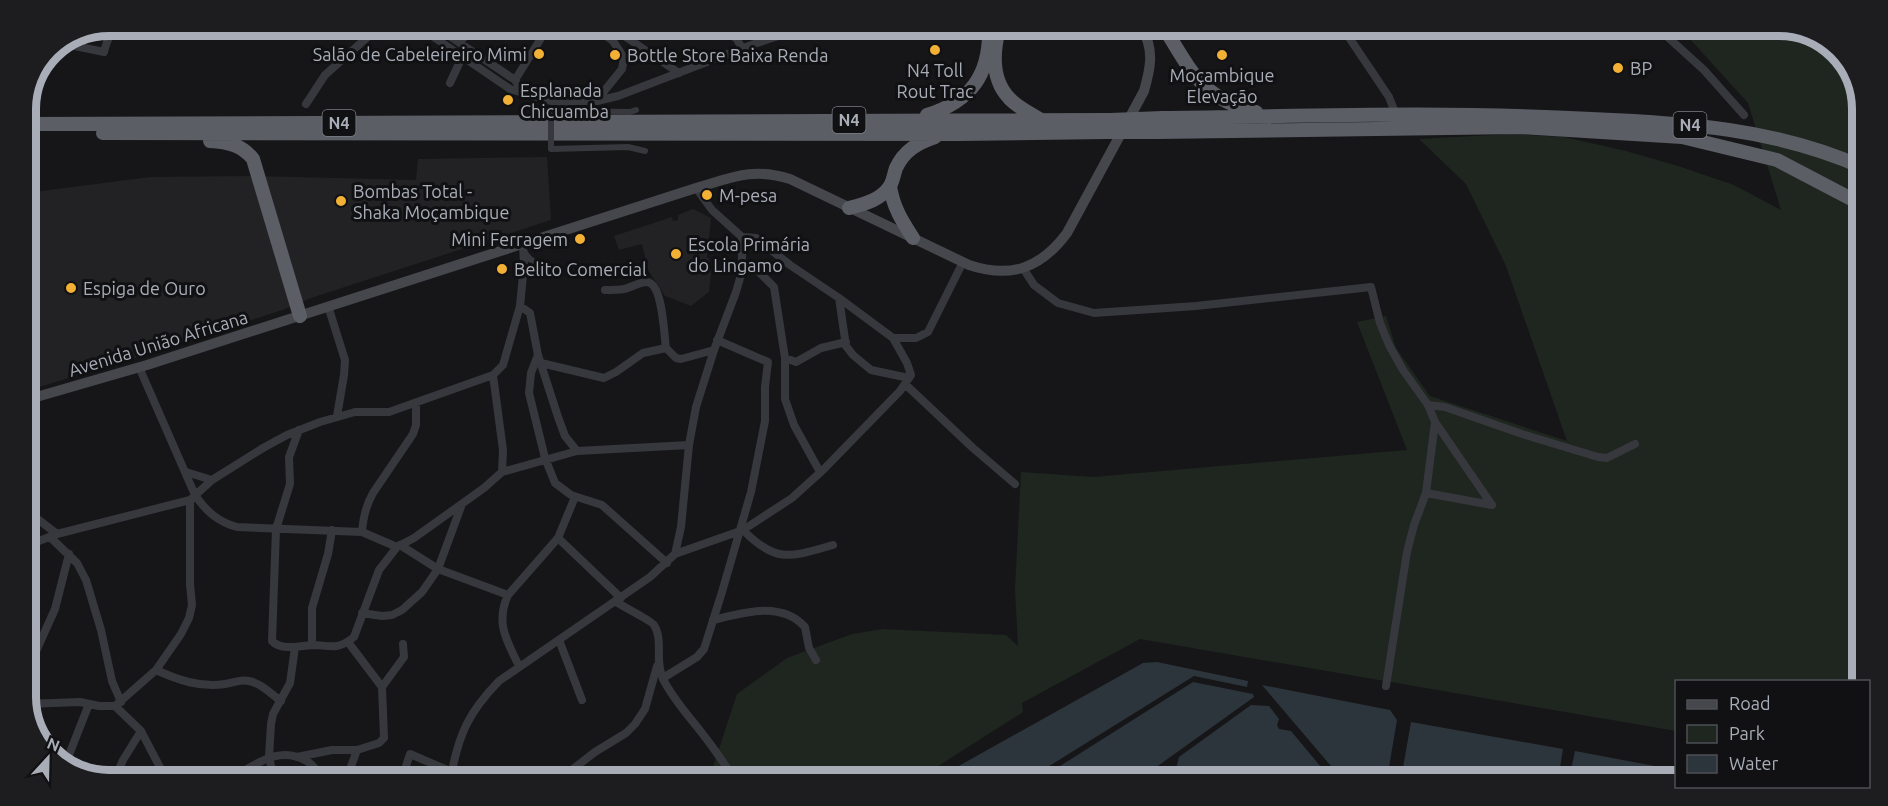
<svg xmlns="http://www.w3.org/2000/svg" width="1888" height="806" font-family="Ubuntu,sans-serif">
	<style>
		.built { fill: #222225 }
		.green { fill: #1e261f }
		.water { fill: #2c353c }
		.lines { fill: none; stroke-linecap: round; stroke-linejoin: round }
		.pedestrian { stroke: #37383d; stroke-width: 6 }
		.minor { stroke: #37383d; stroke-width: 8 }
		.tertiary { stroke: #37383d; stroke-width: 10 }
		.secondary { stroke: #45474d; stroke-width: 10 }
		.trunk { stroke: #5b5e65; stroke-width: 14 }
		.pedestrian-bridge { stroke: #37383d; stroke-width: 6 }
		.trunk-bridge { stroke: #5b5e65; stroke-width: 14 }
		.poi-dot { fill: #f2b134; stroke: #111113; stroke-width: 2 }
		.labels { text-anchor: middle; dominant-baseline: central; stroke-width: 6; stroke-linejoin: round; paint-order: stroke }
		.shield { fill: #111113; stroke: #7b7e86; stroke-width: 1.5 }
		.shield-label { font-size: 16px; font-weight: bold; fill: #a8adb8 }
		.poi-label { font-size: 18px; fill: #a8adb8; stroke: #111113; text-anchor: start }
		.street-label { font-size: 18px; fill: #a8adb8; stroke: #111113 }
		.rim { fill: none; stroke: #a8adb8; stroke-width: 8 }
	</style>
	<rect width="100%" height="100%" fill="#161618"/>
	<path class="built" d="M547 157 551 220 311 298 285 309 151 353 26 391V193L150 177 254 176 416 180 418 159Z
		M693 209 711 218 707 258H709L711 274 709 292 691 306 665 296 648 270 642 244 619 250 614 236 672 217 673 221 678 220V215Z"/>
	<path class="green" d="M1708 31 1810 32 1845 59 1862 104 1857 681 1676 682V731L1140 639 1022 703 1023 712 921 777H707L712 770 737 694 787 658 852 634 883 629 1006 635 1018 646 1015 589 1021 472 1093 477 1407 450 1357 322 1386 316 1396 348 1430 396 1567 441 1506 266 1466 184 1419 139 1511 134 1564 137 1626 151 1678 166 1734 185 1781 210 1748 103 1689 38Z"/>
	<path class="water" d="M1157 662 1248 681 1247 687 1194 676 1030 778 939 777 1143 663Z
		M1193 682 1253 694 1254 697 1141 778H1041Z
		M1262 685 1390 710 1397 720 1387 779H1342Z
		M1251 705 1269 706 1279 719 1277 725 1279 729 1291 731 1331 779 1183 778 1176 769 1179 757Z
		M1411 722 1563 749 1558 780 1401 779Z
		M1575 751 1676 770V780H1569Z"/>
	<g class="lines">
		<path class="pedestrian" d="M524 252 530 259 550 273"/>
		<path class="minor" d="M419 27 510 89 523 93
			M436 27 515 80 523 93
			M594 27 613 41 624 58 622 69 597 100
			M611 27 679 73
			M718 28 736 38 742 48
			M1344 30 1389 97 1396 115
			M1661 31 1704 70 1744 115
			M460 43 471 27
			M65 44 104 52C107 40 110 32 121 26
			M515 80 548 27
			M450 83 462 57
			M566 101H597L618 96 754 44 803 28
			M306 104 325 75 380 26
			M743 262 759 272 774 287 785 358V399L794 425 820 472
			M1023 268 1034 285 1058 303 1094 313 1196 306 1371 287 1380 323 1389 345 1403 370 1428 405 1435 422 1426 493 1414 525 1407 552 1386 686
			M605 290C612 290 618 290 624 289 632 287 640 282 647 282 663 283 664 336 666 348L676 358 681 359 714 350
			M839 298 846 346 853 355 871 370 909 378
			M328 306 345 360 344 375 337 416
			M520 306 530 313 538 355 558 417 565 436 577 451
			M893 338H916L928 332 963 262
			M538 355 531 373 529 393 545 458 555 483 571 495 602 505 667 563
			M785 358 796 362 821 348 846 342
			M541 363 604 378 616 372 643 353 666 348
			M139 367 195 495C206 511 218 522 237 527L362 532
			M905 384 973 448 1015 484
			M1428 405 1445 407 1522 434 1598 457 1607 458 1635 444
			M1435 422 1492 505
			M299 430 289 457 290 484 276 529 272 641C281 651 301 646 313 645 321 645 329 647 337 646 344 645 349 641 354 637L379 570 397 547 414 538 484 488 502 472 503 450 493 375
			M186 472 212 480
			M502 472 577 451 689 445
			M1426 493 1492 505
			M26 510 57 534
			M743 530C776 564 791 557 833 545
			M50 537 77 563 86 580 101 630 112 681 121 702
			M558 538 621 598
			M400 545 438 569 508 595
			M26 546 57 534 190 500 212 480 263 448 287 435 320 422 355 412H389L493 375 503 365 520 306 524 265 523 243
			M397 547 362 532C363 518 366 505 373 493L413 434 416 425V403
			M675 554 743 530 792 498 823 470 900 391 911 375 907 363 893 338 839 298 790 265 756 238 742 237 712 210 696 188
			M615 601C623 607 652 621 654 625 664 641 654 660 663 679 672 697 685 712 698 728 710 743 722 760 733 777
			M362 613 382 616 392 615 402 610 422 592 438 569 462 504
			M713 620C742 613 781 600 805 627L809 648 816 660
			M559 640 582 700
			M348 642 382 687 384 738 379 743 357 750 348 775
			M312 645V608L328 554 332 530
			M33 658 55 609 69 554
			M519 666C507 641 495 623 508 595L558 538 575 497
			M156 670C178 680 201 688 225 684 234 683 240 679 249 681 261 683 271 694 281 701
			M663 678 697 657 704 649 722 592 751 492 765 421V387L768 362 717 340
			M382 687 404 657 403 644
			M26 704 80 702 99 706H115L156 670 181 634 189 618 192 605 190 584V500
			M115 706 141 731 164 775
			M297 757 332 750H357
			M65 765 89 704
			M117 774 123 760 141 731
			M237 775C259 762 282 745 308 762 313 765 317 771 322 775
			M273 775 269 757 271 724 273 714 290 683 295 647
			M403 775 410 754 452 772
			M451 776C459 733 469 712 499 681L650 577 675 554 681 527 689 445 696 407 714 350 736 292 742 271V237
			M564 776 595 752 626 733 635 724 645 709 657 666"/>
		<path class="tertiary" d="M523 93 551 100 566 101"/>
		<path class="secondary" d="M26 400 147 365 696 188C731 178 752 167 790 179L969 265C1011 279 1041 268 1067 233L1144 91C1150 70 1155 50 1142 29"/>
		<path class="trunk" d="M999 29C993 52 991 79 1009 98 1017 107 1030 113 1041 120
			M1165 29C1192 73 1203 99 1256 112
			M927 115C971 101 990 75 989 29
			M1163 118C1306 116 1448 111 1591 119 1685 123 1774 128 1862 167
			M26 124C387 123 749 121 1110 120
			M1156 132 1519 127 1682 137 1777 160 1861 204
			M103 133 957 134 1106 132
			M210 141C228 142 242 145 253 159L300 316
			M890 186C893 207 902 221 913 238
			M849 208C864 204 881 200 890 186 893 181 894 174 896 168 904 151 917 143 935 137"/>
		<path class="pedestrian-bridge" d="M636 110 630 112 551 111V149L628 147 645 151"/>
		<path class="trunk-bridge" d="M1110 120 1163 118
			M1106 132H1156"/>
	</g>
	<g class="poi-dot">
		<circle cx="935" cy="50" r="6"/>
		<circle cx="539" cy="54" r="6"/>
		<circle cx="615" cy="55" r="6"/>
		<circle cx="1222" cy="55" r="6"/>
		<circle cx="1618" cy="68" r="6"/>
		<circle cx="508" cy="100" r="6"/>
		<circle cx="707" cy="195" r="6"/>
		<circle cx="341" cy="201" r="6"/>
		<circle cx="580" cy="239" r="6"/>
		<circle cx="676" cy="254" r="6"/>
		<circle cx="502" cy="269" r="6"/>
		<circle cx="71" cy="288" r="6"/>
	</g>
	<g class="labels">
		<g class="shield">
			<rect x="832.5" y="107" width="33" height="26" rx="4.5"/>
			<rect x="322.5" y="110" width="33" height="26" rx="4.5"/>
			<rect x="1673.5" y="112" width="33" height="26" rx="4.5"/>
		</g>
		<g class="shield-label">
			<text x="849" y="120">N4</text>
			<text x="339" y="123">N4</text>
			<text x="1690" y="125">N4</text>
		</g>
		<g class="poi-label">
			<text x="527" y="54" text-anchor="end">Salão de Cabeleireiro Mimi</text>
			<text x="627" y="55">Bottle Store Baixa Renda</text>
			<text x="1630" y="68">BP</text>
			<text x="935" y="70" text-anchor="middle">N4 Toll<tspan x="935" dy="21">Rout Trac</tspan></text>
			<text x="1222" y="75" text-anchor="middle">Moçambique<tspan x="1222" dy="21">Elevação</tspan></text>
			<text x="520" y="90">Esplanada<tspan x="520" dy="21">Chicuamba</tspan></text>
			<text x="353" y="191">Bombas Total -<tspan x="353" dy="21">Shaka Moçambique</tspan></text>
			<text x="719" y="195">M-pesa</text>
			<text x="568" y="239" text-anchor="end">Mini Ferragem</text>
			<text x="688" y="244">Escola Primária<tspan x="688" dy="21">do Lingamo</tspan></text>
			<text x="514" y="269">Belito Comercial</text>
			<text x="83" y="288">Espiga de Ouro</text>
		</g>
		<g class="street-label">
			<text transform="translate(158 343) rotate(-17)">Avenida União Africana</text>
		</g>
	</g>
	<path d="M0 0H1888V806H0ZM109 36H1779A73 73 0 0 1 1852 109V697A73 73 0 0 1 1779 770H109A73 73 0 0 1 36 697V109A73 73 0 0 1 109 36Z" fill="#1d1d20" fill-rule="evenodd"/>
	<path class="rim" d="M109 36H1779A73 73 0 0 1 1852 109V697A73 73 0 0 1 1779 770H109A73 73 0 0 1 36 697V109A73 73 0 0 1 109 36Z"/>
	<rect x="1675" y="680" width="195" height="108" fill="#111113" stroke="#4d4f55" stroke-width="1.5"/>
	<rect x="1687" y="700" width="30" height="9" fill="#45474d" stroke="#4d4f55" stroke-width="1.5"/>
	<text x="1729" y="710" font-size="18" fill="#a8adb8">Road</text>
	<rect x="1687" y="725" width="30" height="18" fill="#1e261f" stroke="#4d4f55" stroke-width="1.5"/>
	<text x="1729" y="740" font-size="18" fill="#a8adb8">Park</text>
	<rect x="1687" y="755" width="30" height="18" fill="#2c353c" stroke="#4d4f55" stroke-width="1.5"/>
	<text x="1729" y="770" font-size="18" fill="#a8adb8">Water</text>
	<g transform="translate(48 758) rotate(22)" stroke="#111113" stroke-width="4.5" paint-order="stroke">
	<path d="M0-4.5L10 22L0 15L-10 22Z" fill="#a8adb8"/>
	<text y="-9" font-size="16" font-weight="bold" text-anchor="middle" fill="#a8adb8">N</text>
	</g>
</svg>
